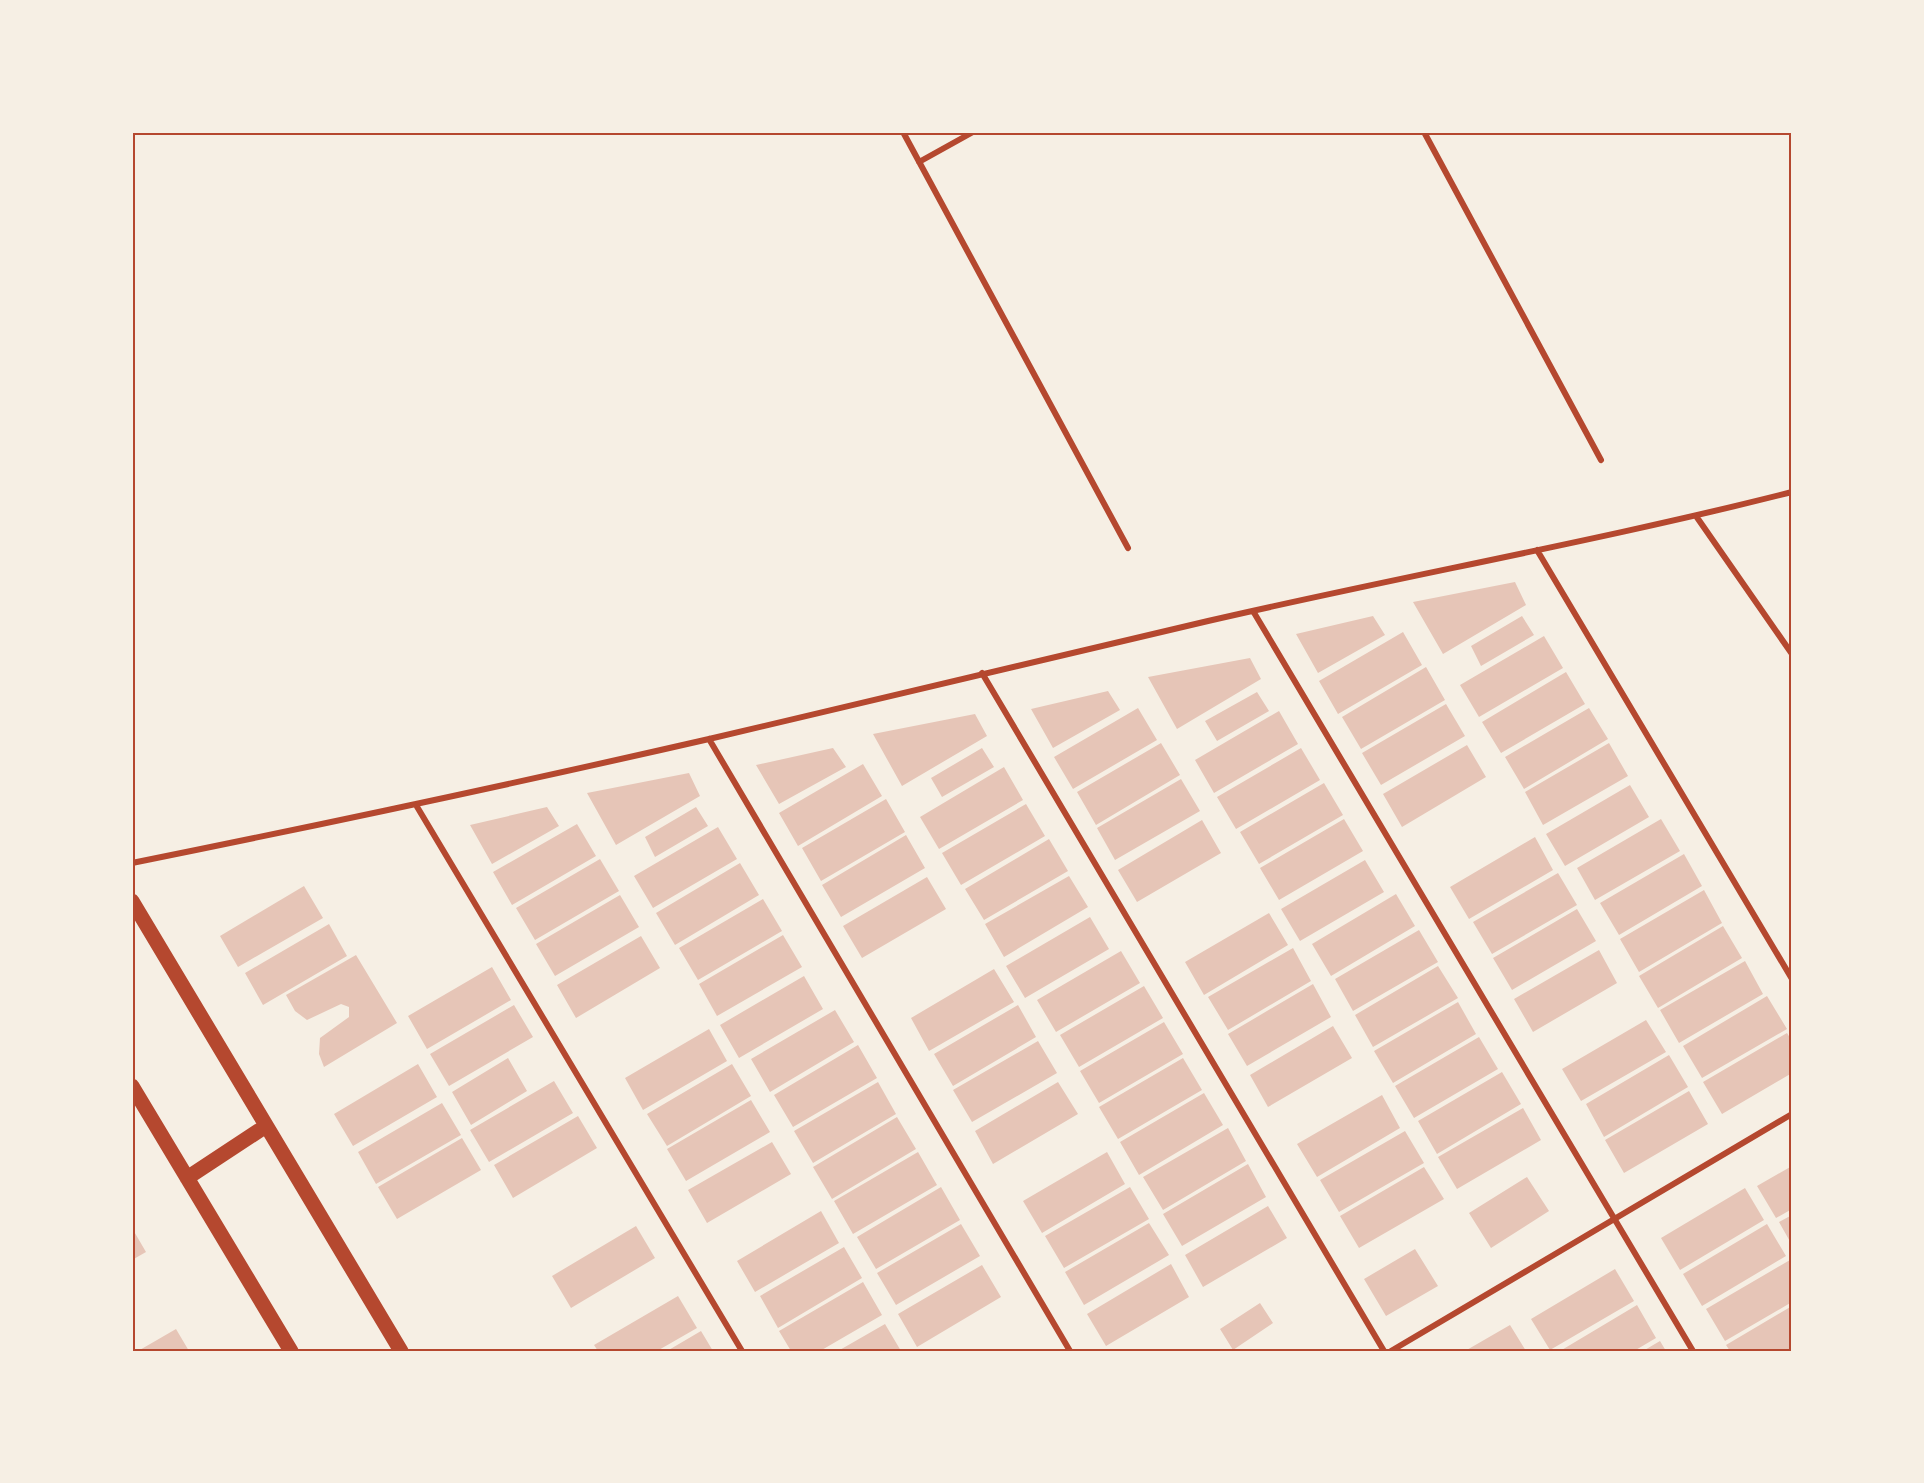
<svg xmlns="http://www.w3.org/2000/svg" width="1924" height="1483" font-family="Barlow,sans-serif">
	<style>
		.building { fill: #e6c5b7 }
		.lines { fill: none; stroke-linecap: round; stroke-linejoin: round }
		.minor { stroke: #b5482f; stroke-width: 6 }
		.primary { stroke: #b5482f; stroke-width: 15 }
		.neatline { fill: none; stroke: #b5482f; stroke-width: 2 }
	</style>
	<rect width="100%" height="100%" fill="#f6efe4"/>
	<path class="building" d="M1515 582 1526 605 1443 654 1413 602Z
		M1373 616 1385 635 1318 673 1296 634Z
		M1522 616 1534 635 1481 666 1471 646Z
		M1403 632 1422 665 1338 714 1319 681Z
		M1544 636 1563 668 1479 717 1460 685Z
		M1250 658 1261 679 1177 729 1148 677Z
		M1426 667 1445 700 1361 749 1342 717Z
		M1566 672 1585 704 1501 753 1482 722Z
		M1108 691 1120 710 1053 748 1031 709Z
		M1257 692 1269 711 1217 741 1205 721Z
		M1446 704 1465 736 1381 785 1362 753Z
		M1138 708 1157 740 1073 789 1054 757Z
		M1589 708 1608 739 1524 789 1505 757Z
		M1279 711 1298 744 1214 793 1195 760Z
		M975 714 987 736 902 786 873 734Z
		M1161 743 1180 775 1096 825 1077 792Z
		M1609 743 1628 776 1543 825 1525 792Z
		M1467 745 1486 777 1402 827 1383 794Z
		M833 748 846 767 779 804 756 765Z
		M982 748 994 767 942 797 931 778Z
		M1301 748 1320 780 1236 829 1217 797Z
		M863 764 882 796 798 846 779 813Z
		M1004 767 1023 800 939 849 920 817Z
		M689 773 700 796 616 845 587 793Z
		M1181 779 1200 811 1115 860 1097 828Z
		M1324 783 1343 815 1259 864 1240 832Z
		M1630 785 1649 817 1565 866 1546 834Z
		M886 799 905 832 821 881 802 848Z
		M1026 804 1045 836 961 885 942 853Z
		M547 807 559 826 492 864 470 825Z
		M696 807 708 826 655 857 645 837Z
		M1344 819 1363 851 1279 900 1260 868Z
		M1661 819 1680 851 1595 900 1577 868Z
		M1202 820 1221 853 1137 902 1118 870Z
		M577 824 596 856 512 905 493 872Z
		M718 827 737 859 653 908 634 876Z
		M906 835 925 868 841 917 822 885Z
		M1535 837 1553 870 1469 919 1450 887Z
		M1049 839 1068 871 984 920 965 889Z
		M1684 854 1702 886 1619 935 1600 903Z
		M600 859 619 891 535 940 516 908Z
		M1365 860 1384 892 1300 941 1281 909Z
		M740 863 759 895 675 945 656 913Z
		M1558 873 1577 905 1492 954 1473 922Z
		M1069 876 1088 907 1004 957 985 924Z
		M927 877 946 909 862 958 843 926Z
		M304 886 323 918 238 967 220 936Z
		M1704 890 1722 923 1639 972 1620 939Z
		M1396 894 1415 926 1331 976 1312 944Z
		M620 895 639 927 555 976 536 944Z
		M763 899 782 931 698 980 679 948Z
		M1577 909 1596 941 1512 990 1493 958Z
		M1269 913 1288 945 1204 995 1185 962Z
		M1090 917 1109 949 1025 998 1006 966Z
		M329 924 347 956 263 1005 245 973Z
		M1723 926 1742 958 1658 1008 1639 976Z
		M1419 930 1438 962 1353 1011 1335 979Z
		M783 935 802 967 717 1016 699 984Z
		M641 936 660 968 576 1018 557 985Z
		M1293 948 1311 981 1228 1030 1208 997Z
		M1599 950 1617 983 1533 1032 1514 999Z
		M1121 951 1140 983 1056 1032 1037 1000Z
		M356 955 397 1023 324 1067 319 1054 320 1038 349 1017V1007L341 1004 307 1020 295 1011 286 995Z
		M1745 961 1763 994 1679 1043 1660 1010Z
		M1438 966 1458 998 1373 1047 1355 1015Z
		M492 967 511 1000 427 1049 408 1016Z
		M994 969 1014 1002 929 1051 911 1018Z
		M804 976 823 1009 739 1058 720 1025Z
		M1313 984 1331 1017 1247 1066 1228 1034Z
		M1144 986 1163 1018 1079 1067 1060 1035Z
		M1767 996 1787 1029 1702 1078 1683 1046Z
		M1458 1002 1476 1034 1393 1083 1374 1051Z
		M514 1005 533 1037 449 1086 430 1054Z
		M1018 1005 1036 1037 953 1086 934 1054Z
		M835 1010 854 1042 770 1092 751 1059Z
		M1646 1020 1666 1052 1581 1101 1562 1069Z
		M1164 1022 1183 1054 1099 1103 1080 1071Z
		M1333 1026 1352 1058 1268 1107 1250 1075Z
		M709 1029 727 1061 643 1110 625 1078Z
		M1787 1033 1792 1041V1073L1722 1114 1703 1082Z
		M1479 1037 1498 1069 1414 1118 1395 1086Z
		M1038 1041 1057 1073 972 1122 953 1090Z
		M858 1045 877 1078 793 1127 774 1095Z
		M1669 1055 1688 1087 1604 1137 1586 1104Z
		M508 1058 527 1091 471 1125 452 1092Z
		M1183 1058 1202 1090 1118 1139 1099 1107Z
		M418 1064 437 1097 353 1146 334 1114Z
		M732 1064 751 1096 667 1146 647 1114Z
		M1502 1072 1521 1104 1437 1154 1418 1121Z
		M554 1081 573 1113 489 1162 470 1130Z
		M878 1082 896 1114 813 1163 794 1131Z
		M1058 1082 1078 1114 993 1164 975 1131Z
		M1689 1091 1708 1124 1624 1173 1605 1140Z
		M1204 1093 1223 1125 1139 1175 1120 1142Z
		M1382 1095 1400 1128 1317 1177 1297 1144Z
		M751 1100 770 1132 686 1181 667 1149Z
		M442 1103 461 1135 376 1184 358 1152Z
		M1523 1108 1541 1140 1457 1189 1438 1157Z
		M578 1116 597 1148 513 1198 494 1165Z
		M897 1117 916 1149 832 1199 813 1167Z
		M1228 1128 1246 1161 1163 1210 1143 1177Z
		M1405 1131 1424 1163 1339 1212 1320 1180Z
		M462 1138 481 1170 397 1219 378 1187Z
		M772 1142 791 1174 707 1223 688 1190Z
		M918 1152 937 1185 853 1234 834 1201Z
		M1107 1152 1125 1184 1042 1233 1023 1201Z
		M1248 1164 1266 1197 1182 1246 1163 1214Z
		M1792 1166V1209L1776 1218 1757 1186Z
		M1424 1167 1444 1199 1359 1248 1340 1216Z
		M1527 1177 1549 1211 1491 1248 1469 1213Z
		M941 1187 960 1220 876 1269 857 1237Z
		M1130 1187 1149 1219 1064 1268 1045 1236Z
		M1745 1188 1764 1220 1680 1270 1661 1238Z
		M1268 1206 1287 1238 1203 1287 1185 1255Z
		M821 1211 839 1243 755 1292 737 1261Z
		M1792 1215V1245L1779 1222Z
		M1149 1223 1169 1255 1084 1305 1065 1272Z
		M961 1224 980 1256 896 1305 877 1273Z
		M1767 1224 1786 1256 1702 1306 1683 1274Z
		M636 1226 655 1258 571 1308 552 1276Z
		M132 1228 146 1252 132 1260Z
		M844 1247 862 1278 778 1328 760 1296Z
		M1415 1249 1438 1286 1386 1316 1364 1279Z
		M1790 1260 1792 1263V1302L1725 1341 1706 1309Z
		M1171 1264 1189 1297 1106 1346 1087 1314Z
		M982 1265 1001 1297 917 1347 898 1314Z
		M1615 1269 1634 1301 1550 1350 1531 1319Z
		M863 1282 882 1315 820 1351H791L779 1331Z
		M678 1296 697 1328 657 1351H598L594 1345Z
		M1260 1303 1273 1323 1233 1350 1220 1329Z
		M1637 1305 1656 1338 1634 1351H1560Z
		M1792 1306V1350L1730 1351 1726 1345Z
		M885 1324 901 1351H838Z
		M1510 1325 1526 1351H1465Z
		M176 1329 189 1351H138Z
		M701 1331 713 1351H667Z
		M1660 1341 1666 1351H1643Z"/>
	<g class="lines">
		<path class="minor" d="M903 132 1128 548
			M1424 132 1601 460
			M919 162 973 132
			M1696 516 1792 654
			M1537 550 1792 979
			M1253 611 1693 1351
			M982 673 1384 1351
			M709 739 1070 1351
			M416 805 742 1351
			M132 863C325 824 517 783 709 739 875 700 1041 659 1208 621 1402 576 1599 541 1792 492
			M1391 1351 1792 1114"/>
		<path class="primary" d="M132 901 401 1351
			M132 1086 291 1351
			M187 1178 266 1126"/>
	</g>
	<rect width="1924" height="1483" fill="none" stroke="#f6efe4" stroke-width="267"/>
	<rect x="134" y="134" width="1656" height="1216" class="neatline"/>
</svg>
